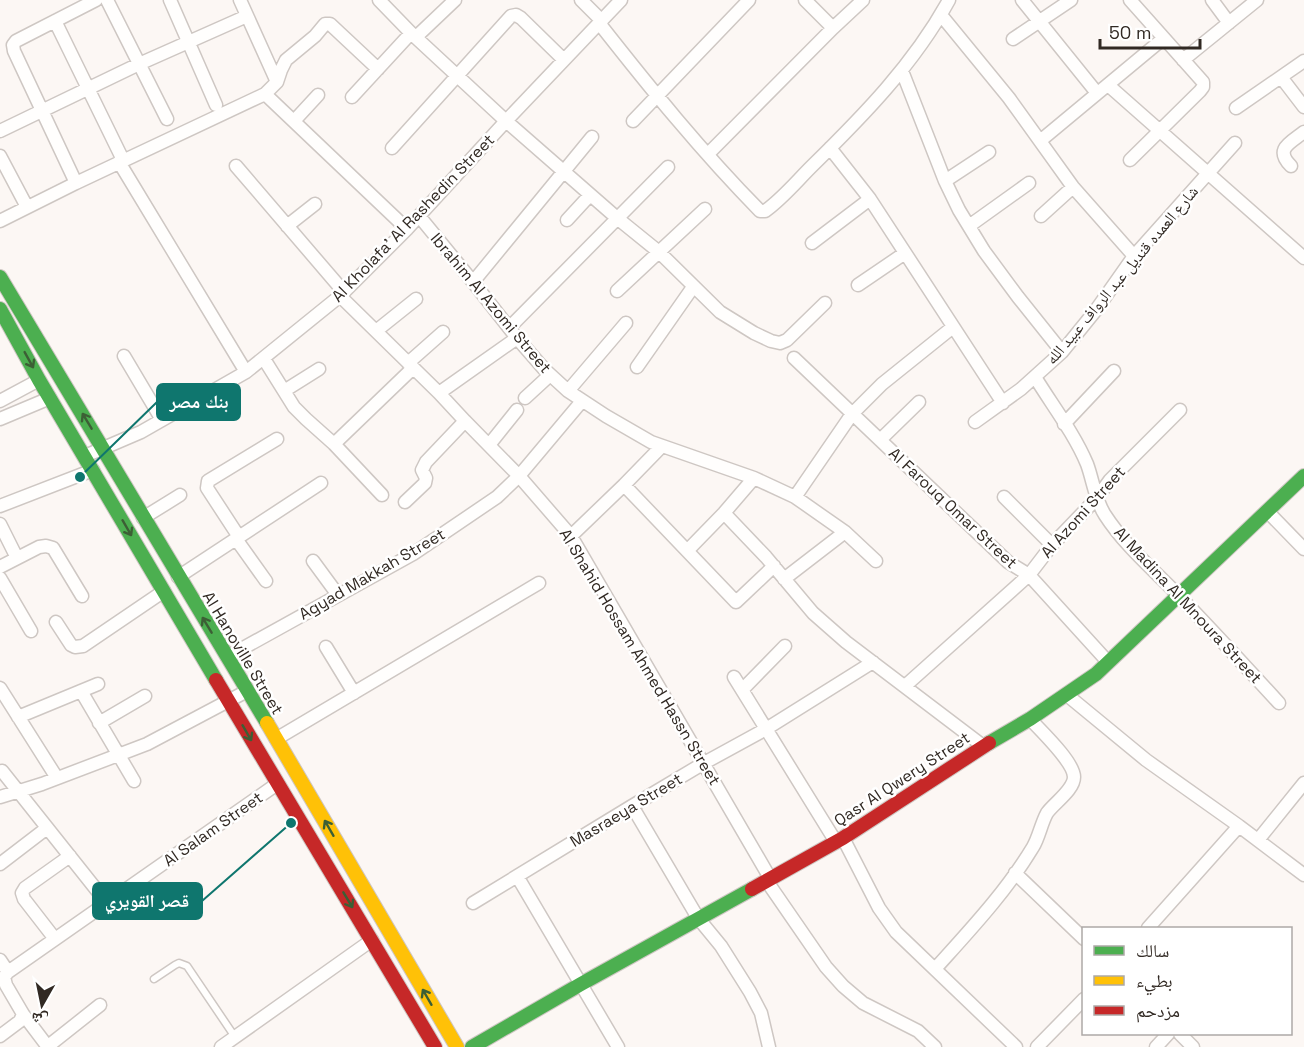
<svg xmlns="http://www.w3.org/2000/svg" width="1304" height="1047" font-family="'Space Grotesk','Noto Naskh Arabic',sans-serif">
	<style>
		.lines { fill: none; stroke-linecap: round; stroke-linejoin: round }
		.lane-casing { stroke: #cec7c3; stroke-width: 9 }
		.street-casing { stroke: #cec7c3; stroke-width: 15 }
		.fast-casing { stroke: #cec7c3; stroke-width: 16 }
		.slow-casing { stroke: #cec7c3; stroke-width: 16 }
		.jam-casing { stroke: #cec7c3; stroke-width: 16 }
		.lane { stroke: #fffefd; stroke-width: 6 }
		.street { stroke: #fffefd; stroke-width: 12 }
		.fast { stroke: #4caf50; stroke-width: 14 }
		.slow { stroke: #ffc107; stroke-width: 14 }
		.jam { stroke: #c62828; stroke-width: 14 }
		.oneway { stroke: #3c5f35 }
		.labels { text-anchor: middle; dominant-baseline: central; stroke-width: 5; stroke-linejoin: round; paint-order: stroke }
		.street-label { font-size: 16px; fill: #312923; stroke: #fff }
		.leader { fill: none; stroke: #0f766e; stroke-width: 2 }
		.callout-dot { fill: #0f766e; stroke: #fff; stroke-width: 2 }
		.callout { fill: #0f766e; stroke: #0f766e; stroke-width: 2 }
		.callout-label { font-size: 18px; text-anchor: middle; font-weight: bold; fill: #fff }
	</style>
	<rect width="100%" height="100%" fill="#fcf7f4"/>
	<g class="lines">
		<g class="lane-casing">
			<path id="lane" d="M154 979 175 965 179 963 187 966 235 1037"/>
		</g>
		<g class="street-casing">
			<path id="street" d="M107 0 167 119
				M170 0 216 105
				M240 0 277 82
				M379 0 411 33 506 121 617 218 659 252 720 312 754 333 771 341 780 343 787 340 825 303
				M581 0 602 21
				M805 0 833 28
				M1022 0 1097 93
				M1130 0 1203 82V87L1200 91 1130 160
				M1212 0 1229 23
				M941 15 1009 98 1073 187 1134 256
				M55 21 123 160
				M599 23C650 88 702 152 760 211H765C782 199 796 182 811 167 863 116 914 64 949 0
				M416 37 455 0
				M1013 39 1071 0
				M1183 60 1257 0
				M902 71 945 181 959 210 984 251 1018 297 1062 352
				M1281 77 1304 107
				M1108 85 1304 258
				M265 94 407 229
				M352 97 411 33
				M1236 108 1304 61
				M294 121 318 95
				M633 121 749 0
				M0 131 139 64 247 16
				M1040 141 1164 38
				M392 148 511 16 516 15 521 18 564 60
				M830 148 870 199 1003 403
				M708 154 833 28 863 0
				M0 156 27 207
				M119 162 246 372
				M236 166 344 292
				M1291 166C1274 149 1290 143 1304 132
				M945 181 989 152
				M76 183 14 51 13 45 16 41 96 0
				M419 216 473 282 517 338 544 369 568 391 606 416 651 442 754 478 795 497 845 532 876 561
				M1041 216 1073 187
				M567 220 590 195
				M0 221 76 183 265 94 277 82 281 70 286 60 315 36 325 24H330L378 69
				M287 226 315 204
				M969 226 1029 183
				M812 243 870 199
				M473 282 592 137
				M858 285 905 253
				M617 291 705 209
				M340 296 439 393 465 421 519 476 571 536 770 878
				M509 328 668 167
				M376 331 416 299
				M124 356 162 420
				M794 358 1008 562 1029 575 1108 662
				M264 359 294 407 306 419 334 444 382 495
				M408 363 443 332
				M637 367 693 287
				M1035 377C1052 405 1074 433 1087 464 1093 480 1095 500 1105 515 1125 546 1154 570 1179 596 1213 631 1246 667 1279 703
				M284 391 319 369
				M568 391 626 323
				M439 393 517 338
				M525 398 550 375
				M0 401 39 380
				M0 419 50 398
				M975 422 1021 389 1062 352 1096 310 1134 256 1235 143
				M1064 424 1114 371
				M880 440 919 402
				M334 444 413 368
				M489 445 517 410
				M85 456 141 432 246 372 340 296 407 229 506 121 621 0
				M624 485 736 602 774 566
				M795 497 852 414 882 384 953 327
				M1004 497 1052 545
				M405 502 425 483 426 478 422 470 426 462 465 421
				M0 506 93 470
				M1267 511 1304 549
				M724 513 766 557 813 613 846 642 983 746
				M143 518 180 495
				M0 524 17 558
				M571 536 624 485 662 446
				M239 537 207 488 208 481 277 439
				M236 539 266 581
				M687 551 724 513 754 478
				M313 561 338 595
				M0 567 39 547 46 546 53 548 82 596
				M178 577 321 483
				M0 578 31 631
				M784 579 845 532
				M56 622 71 645 75 647 83 646 164 591
				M326 647 354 693
				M227 657 413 554 497 497 519 476 582 401
				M734 677 836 842
				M905 686 1029 575 1052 545 1097 498 1110 480 1180 410
				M0 688 57 778
				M742 690 785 646
				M81 691 134 781
				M1067 695 1146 760 1239 826 1304 875
				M18 717 98 684
				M99 723 145 696
				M276 739 539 583
				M2 771 107 903
				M0 797 42 784 147 744 247 691
				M632 806 698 918 721 946 750 992 761 1013 769 1047
				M843 838 879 908 896 932 1016 1047
				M1258 840 1304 783
				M0 864 47 828
				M1015 873 1084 939
				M517 876 618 1047
				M766 880 826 967 843 986 863 1003 918 1031 935 1047
				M473 903 632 806 704 763 766 729 873 662
				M1148 928 1239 826
				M55 939 24 899 22 893 25 888 70 856
				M0 960 8 972
				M935 969C970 930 1006 892 1033 847 1039 837 1041 824 1047 813 1054 803 1074 790 1074 777 1074 762 1041 731 1030 719
				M23 1014 48 1047
				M1180 1034 1193 1047
				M0 1036 20 1021 23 1014 6 985 4 977 8 972 277 784
				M47 1047 100 1005
				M221 1047 372 940
				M1037 1047 1084 999
				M1156 1047 1168 1034"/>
		</g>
		<g class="fast-casing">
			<path id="fast" d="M0 277 267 723
				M0 309 39 380 216 680
				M989 743 1030 719 1096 674 1304 476
				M472 1047 581 984 752 889"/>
		</g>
		<g class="slow-casing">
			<path id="slow" d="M267 723 457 1047"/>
		</g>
		<g class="jam-casing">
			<path id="jam" d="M216 680 435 1047
				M752 889 843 838 989 743"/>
		</g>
		<use href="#lane" class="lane"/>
		<use href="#street" class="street"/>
		<use href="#fast" class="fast"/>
		<use href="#slow" class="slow"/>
		<use href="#jam" class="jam"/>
	</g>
	<defs><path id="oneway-shaft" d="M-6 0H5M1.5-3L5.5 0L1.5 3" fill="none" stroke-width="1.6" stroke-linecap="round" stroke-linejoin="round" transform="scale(1.5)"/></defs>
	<g class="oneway">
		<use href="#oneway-shaft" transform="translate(29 360) rotate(61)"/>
		<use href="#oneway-shaft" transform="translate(87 421) rotate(-121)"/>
		<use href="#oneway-shaft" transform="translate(127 528) rotate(60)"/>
		<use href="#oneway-shaft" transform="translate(207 625) rotate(-121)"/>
		<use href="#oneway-shaft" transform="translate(247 733) rotate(60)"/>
		<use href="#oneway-shaft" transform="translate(329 828) rotate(-120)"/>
		<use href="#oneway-shaft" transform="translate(348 900) rotate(59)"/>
		<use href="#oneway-shaft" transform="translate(427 997) rotate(-120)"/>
	</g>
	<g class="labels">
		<g class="street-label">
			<text transform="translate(413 218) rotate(-46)">Al Kholafa' Al Rashedin Street</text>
			<text transform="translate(1122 275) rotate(-50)">شارع العمده قنديل عبد الرواف عبيد الله</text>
			<text transform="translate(491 303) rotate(50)">Ibrahim Al Azomi Street</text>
			<text transform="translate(953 508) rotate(43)">Al Farouq Omar Street</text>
			<text transform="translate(1083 512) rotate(-48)">Al Azomi Street</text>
			<text transform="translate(372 574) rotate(-30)">Agyad Makkah Street</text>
			<text transform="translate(1188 605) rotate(47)">Al Madina Al Mnoura Street</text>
			<text transform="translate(243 653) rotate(59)">Al Hanoville Street</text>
			<text transform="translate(640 657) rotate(59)">Al Shahid Hossam Ahmed Hassn Street</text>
			<text transform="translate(902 779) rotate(-33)">Qasr Al Qwery Street</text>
			<text transform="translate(626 810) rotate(-31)">Masraeya Street</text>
			<text transform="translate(213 829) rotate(-35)">Al Salam Street</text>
		</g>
	</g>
	<path class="leader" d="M80 477L157 402M291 823L202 901"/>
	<g class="callout-dot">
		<circle cx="80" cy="477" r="6"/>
		<circle cx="291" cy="823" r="6"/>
	</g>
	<g class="callout">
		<rect x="157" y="384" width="83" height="36" rx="6"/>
		<rect x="93" y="883" width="109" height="36" rx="6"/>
	</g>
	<g class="callout-label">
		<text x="199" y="408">بنك مصر</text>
		<text x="147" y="907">قصر القويري</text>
	</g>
	<rect x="1082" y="927" width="210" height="108" fill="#ffffff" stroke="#ada9a7" stroke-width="1.5"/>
	<rect x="1094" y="946" width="30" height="9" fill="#4caf50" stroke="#ada9a7" stroke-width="1.5"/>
	<text x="1136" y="957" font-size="18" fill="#312923">سالك</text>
	<rect x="1094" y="976" width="30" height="9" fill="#ffc107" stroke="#ada9a7" stroke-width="1.5"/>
	<text x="1136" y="987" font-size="18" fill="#312923">بطيء</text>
	<rect x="1094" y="1006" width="30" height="9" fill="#c62828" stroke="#ada9a7" stroke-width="1.5"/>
	<text x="1136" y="1017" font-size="18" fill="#312923">مزدحم</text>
	<g transform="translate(42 1005) rotate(189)" stroke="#ffffff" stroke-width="4.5" paint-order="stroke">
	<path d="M0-4.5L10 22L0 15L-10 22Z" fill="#312923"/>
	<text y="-9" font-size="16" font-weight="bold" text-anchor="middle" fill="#312923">ش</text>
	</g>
	<path d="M1100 39v9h100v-9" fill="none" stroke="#312923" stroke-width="3"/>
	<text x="1109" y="39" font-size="18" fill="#312923" stroke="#ffffff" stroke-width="4.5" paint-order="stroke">50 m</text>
</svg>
